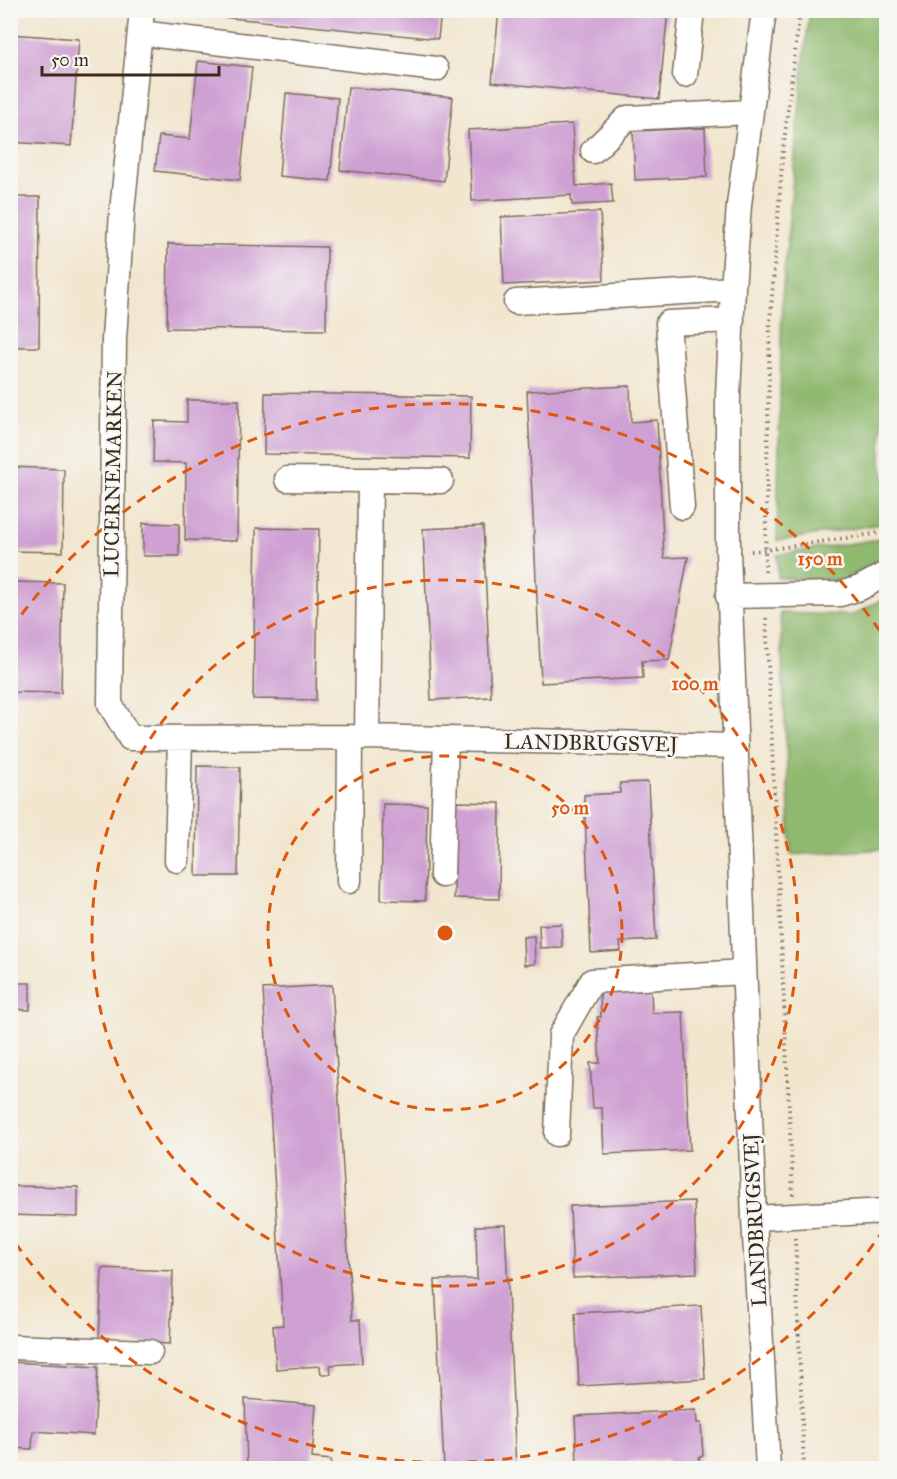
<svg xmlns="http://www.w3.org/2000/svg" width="897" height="1479" font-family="'IM FELL Great Primer',serif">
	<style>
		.forest { fill: #90b970; stroke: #667247; stroke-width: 1.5 }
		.building { fill: #cfa0d3 }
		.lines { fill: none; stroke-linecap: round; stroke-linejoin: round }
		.minor-casing { stroke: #7b6c5c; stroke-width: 27 }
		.path { stroke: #7b6c5c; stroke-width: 4; stroke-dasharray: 1.5 4.5; stroke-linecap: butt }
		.minor { stroke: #fff; stroke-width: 24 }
		.ring { fill: none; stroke: #df570d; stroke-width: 3; stroke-dasharray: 10 8 }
		.labels { text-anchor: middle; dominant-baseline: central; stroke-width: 5; stroke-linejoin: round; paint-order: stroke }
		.street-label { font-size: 21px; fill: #3b2a1e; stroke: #f6f6f2 }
		.centre { fill: #df570d; stroke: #f6f6f2; stroke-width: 3 }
		.ring-label { font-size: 18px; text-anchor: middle; font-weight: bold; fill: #df570d; stroke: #f6f6f2; stroke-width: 5; stroke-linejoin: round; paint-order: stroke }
	</style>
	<rect width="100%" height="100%" fill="#f6f6f2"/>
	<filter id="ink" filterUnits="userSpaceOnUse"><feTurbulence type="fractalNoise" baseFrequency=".0167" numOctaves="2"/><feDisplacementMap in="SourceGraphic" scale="12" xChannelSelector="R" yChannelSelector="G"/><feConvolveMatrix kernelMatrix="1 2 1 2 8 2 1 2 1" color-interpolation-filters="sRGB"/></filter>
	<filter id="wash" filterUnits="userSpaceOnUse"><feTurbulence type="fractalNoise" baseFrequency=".008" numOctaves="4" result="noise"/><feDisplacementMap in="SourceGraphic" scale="24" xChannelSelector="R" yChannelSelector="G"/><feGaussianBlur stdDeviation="1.35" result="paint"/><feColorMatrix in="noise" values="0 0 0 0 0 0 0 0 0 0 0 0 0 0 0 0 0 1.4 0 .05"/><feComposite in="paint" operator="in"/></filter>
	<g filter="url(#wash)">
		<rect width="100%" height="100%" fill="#f2e6cf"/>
		<path class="forest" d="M810 11H886V254L881 464 886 483V523L777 541 782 297 804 57Z
			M886 538V556L843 580 778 578 777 555Z
			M886 597V849L791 855 780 613 853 615Z"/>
		<g id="blocks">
			<path class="building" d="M182 10H441L438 39 182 13Z
				M499 10H668L659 99 492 82Z
				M10 34 79 39 71 146 10 142Z
				M198 61 252 67 240 180 155 171 159 136 190 139Z
				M348 87 453 97 444 181 340 170Z
				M286 93 338 98 330 181 279 176Z
				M572 124 576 186 611 183 613 203 572 205 571 195 472 201 468 130Z
				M705 128 707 177 635 180 633 131Z
				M10 197H40L39 347H10Z
				M600 212 604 280 504 285 501 217Z
				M168 244 327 247 326 330 167 328Z
				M630 386 631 422 657 420 664 558 688 557 669 660 642 661 643 678 541 683 527 391Z
				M265 393 471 396 470 458 264 454Z
				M187 400H239L237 541 185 540 186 463 153 462 154 421 187 422Z
				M10 467 64 469 63 552 10 551Z
				M143 523 179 524V556H143Z
				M483 526 491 697 431 700 423 529Z
				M256 528 319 529 316 700 253 699Z
				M799 557 811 558 810 569 798 568Z
				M10 582 63 583 61 693 10 692Z
				M197 766 240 767 238 876H196Z
				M648 782 656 940 620 942 621 951 591 953 584 795 620 793V783Z
				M455 802 500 803 499 899 454 898Z
				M383 804 427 805 425 901 381 900Z
				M561 924 562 947 540 948 539 925Z
				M534 936 535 964 524 965 523 937Z
				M10 983H30V1010L10 1009Z
				M332 985 352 1320H360L362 1363 330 1365 331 1374H321L320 1366 276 1369 273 1326 283 1325 263 989Z
				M651 990 652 1013 683 1012 690 1150 604 1154 602 1108H593L590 1063H600L597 1017H601L600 992Z
				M10 1186 78 1187V1217L10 1215Z
				M694 1201 697 1273 573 1278 570 1206Z
				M505 1225 516 1468H444L435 1280 477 1279 476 1226Z
				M102 1268 173 1271 170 1344 99 1341Z
				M701 1306 705 1379 579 1386 575 1313Z
				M10 1362 98 1367 94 1435 33 1431 32 1449 10 1448Z
				M245 1399 316 1405 312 1458 331 1460V1468H247Z
				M696 1410 697 1423H701L703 1456 699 1457 700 1468H668V1460L577 1464 575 1416Z
				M168 1462 188 1468H166Z"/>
		</g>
	</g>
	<g filter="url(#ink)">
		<use href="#blocks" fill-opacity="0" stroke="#7b6c5c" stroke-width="1.5"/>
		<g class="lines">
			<g class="minor-casing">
				<path id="minor" d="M142 10 122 212 114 339 110 704 130 738 367 737 735 746
					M764 10 739 205 733 289 728 395V551L754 1218 768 1468
					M140 33 436 69
					M685 75 692 10
					M593 151 627 118 751 112
					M516 302 733 289
					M287 479 441 481
					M682 507 668 323 732 320
					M728 596 840 594 860 588 886 574
					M367 737 370 480
					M177 860 180 738
					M442 875 446 739
					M349 881 350 738
					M557 1134 561 1035 592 981 744 972
					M754 1218 886 1211
					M10 1347 150 1352"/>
			</g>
			<path class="path" d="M751 551 765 550 886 532
				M765 572 770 322 783 151 800 10
				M766 618 793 1195
				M795 1238 804 1468"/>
			<use href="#minor" class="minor"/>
		</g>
	</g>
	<g class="ring">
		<circle cx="445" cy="933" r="177"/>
		<circle cx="445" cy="933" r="353"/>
		<path d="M884 1229A530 530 0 0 1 11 1237M11 629A530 530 0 0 1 884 637"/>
	</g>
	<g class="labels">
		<g class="street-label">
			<text transform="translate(113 474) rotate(-89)">LUCERNEMARKEN</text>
			<text transform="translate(591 743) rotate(1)">LANDBRUGSVEJ</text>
			<text transform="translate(755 1220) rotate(-93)">LANDBRUGSVEJ</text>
		</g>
	</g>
	<circle cx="445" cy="933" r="9" class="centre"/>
	<g class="ring-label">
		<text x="820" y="565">150 m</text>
		<text x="695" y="690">100 m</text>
		<text x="570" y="814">50 m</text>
	</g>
	<rect width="897" height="1479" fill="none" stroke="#f6f6f2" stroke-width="36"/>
	<path d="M42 66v9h177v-9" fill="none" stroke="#3b2a1e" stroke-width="3"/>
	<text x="51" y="66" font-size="18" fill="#3b2a1e" stroke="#f6f6f2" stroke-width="4.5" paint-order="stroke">50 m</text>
</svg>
